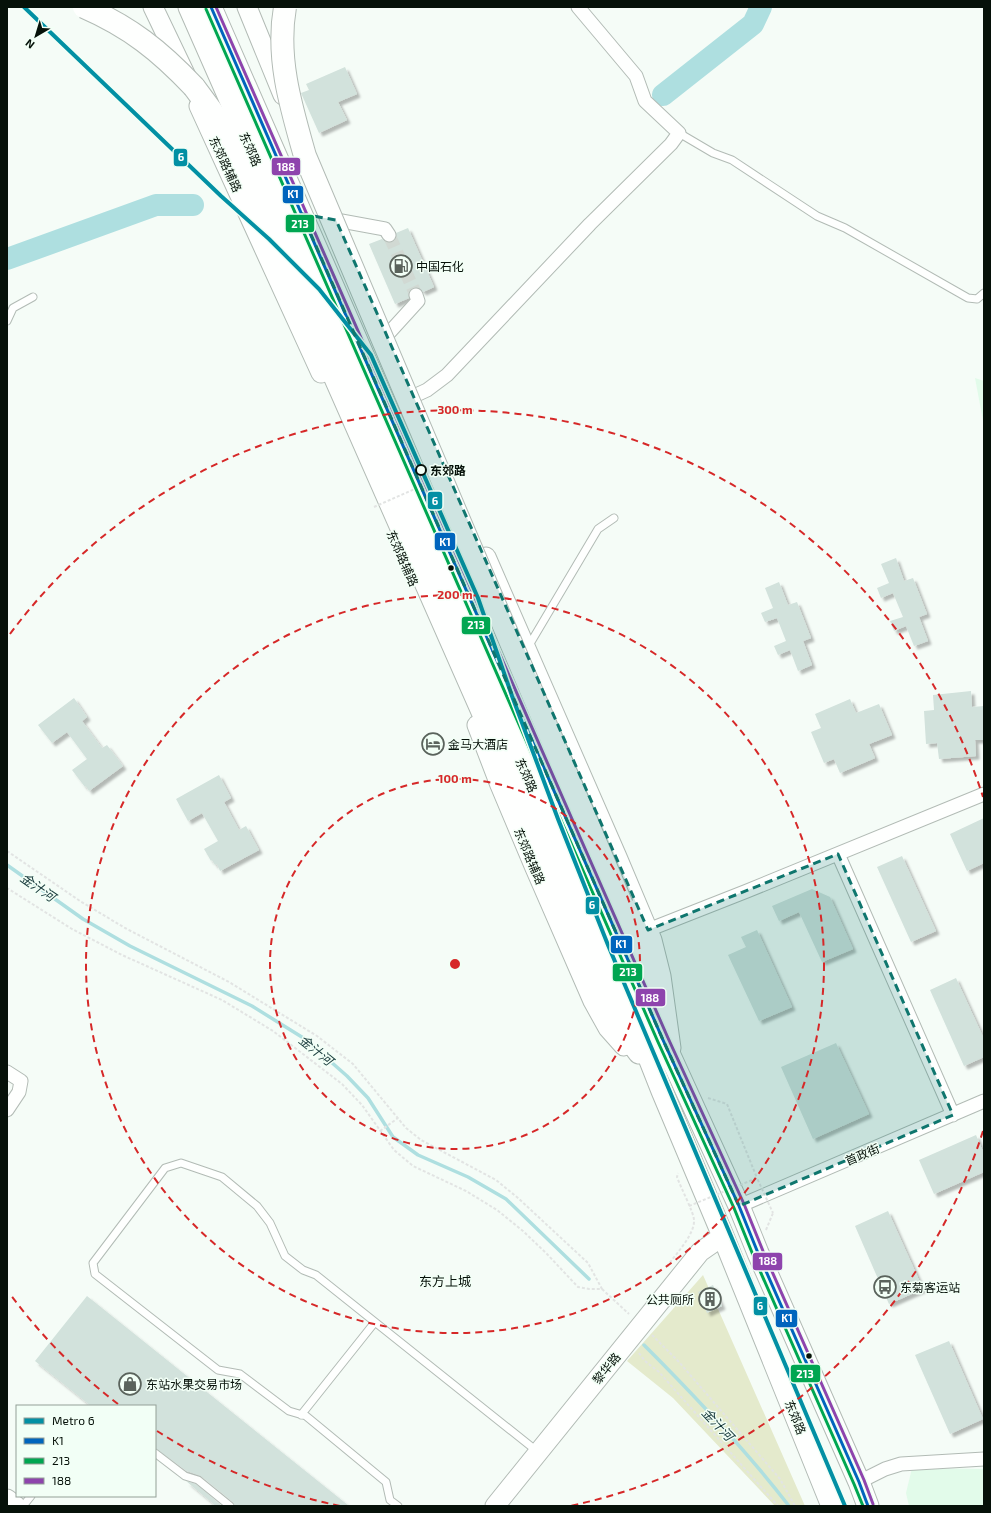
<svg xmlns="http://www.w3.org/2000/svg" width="991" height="1513" font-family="'Exo 2','Noto Sans SC',sans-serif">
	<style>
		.built { fill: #e2fbea }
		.green { fill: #e4eacc }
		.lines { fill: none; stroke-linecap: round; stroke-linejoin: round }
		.stream { stroke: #aedfe0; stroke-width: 3.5 }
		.river { stroke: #aedfe0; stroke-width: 22 }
		.building { fill: #d2e2dc; filter: url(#shadow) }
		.street-tunnel { stroke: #d1d9d3; stroke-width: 13; stroke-dasharray: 13 6; stroke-linecap: butt }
		.lane-casing { stroke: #b2bbb5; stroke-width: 9 }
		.street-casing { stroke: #b2bbb5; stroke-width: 15 }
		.secondary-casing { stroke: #b2bbb5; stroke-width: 21 }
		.primary-casing { stroke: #b2bbb5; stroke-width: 23 }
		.highway-casing { stroke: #b2bbb5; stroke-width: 24 }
		.path { stroke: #e2e4e3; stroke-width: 2; stroke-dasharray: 3 2; stroke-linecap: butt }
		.lane { stroke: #fefffe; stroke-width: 7 }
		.street { stroke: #fefffe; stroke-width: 13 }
		.secondary { stroke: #fefffe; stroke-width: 19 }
		.primary { stroke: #fefffe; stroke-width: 21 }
		.highway { stroke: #fefffe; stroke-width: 22 }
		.highway-bridge-casing { stroke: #b2bbb5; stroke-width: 24; stroke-linecap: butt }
		.path-bridge { stroke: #e2e4e3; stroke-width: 2; stroke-dasharray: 3 2; stroke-linecap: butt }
		.highway-bridge { stroke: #fefffe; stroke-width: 22 }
		.bus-1-casing { stroke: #f2fff6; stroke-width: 6 }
		.bus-2-casing { stroke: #f2fff6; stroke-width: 6 }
		.bus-3-casing { stroke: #f2fff6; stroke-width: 6 }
		.bus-1 { stroke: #0065bd; stroke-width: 3 }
		.bus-2 { stroke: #00a651; stroke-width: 3 }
		.bus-3 { stroke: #8e44ad; stroke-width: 3 }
		.metro-1-casing { stroke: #f2fff6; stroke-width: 7 }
		.metro-1 { stroke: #0290a4; stroke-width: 4 }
		.marked { fill: #0f766e; fill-opacity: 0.2; stroke: #0f766e; stroke-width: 3; stroke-dasharray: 8 5; stroke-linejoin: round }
		.ring { fill: none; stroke: #d62828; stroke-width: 2; stroke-dasharray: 7 5 }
		.stop-dot { fill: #f2fff6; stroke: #061109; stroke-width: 2 }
		.bus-dot { fill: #061109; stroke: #f2fff6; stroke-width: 1.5 }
		.labels { text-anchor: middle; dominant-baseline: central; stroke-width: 3; stroke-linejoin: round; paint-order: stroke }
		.street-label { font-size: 12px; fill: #061109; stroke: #f2fff6 }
		.poi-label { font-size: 12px; fill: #061109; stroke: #f2fff6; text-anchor: start }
		.stop-label { font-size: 12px; font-weight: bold; fill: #061109; stroke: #f2fff6; text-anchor: start }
		.water-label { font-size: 13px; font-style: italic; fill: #153739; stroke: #f2fff6 }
		.neighbourhood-label { font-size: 13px; fill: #061109; stroke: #f2fff6 }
		.centre { fill: #d62828; stroke: #f2fff6; stroke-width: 2 }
		.ring-label { font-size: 12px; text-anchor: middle; font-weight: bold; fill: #d62828; stroke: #f2fff6; stroke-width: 3; stroke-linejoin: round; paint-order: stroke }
		.line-badge { stroke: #f2fff6; stroke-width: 1.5 }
		.badge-label { font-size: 11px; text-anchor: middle; font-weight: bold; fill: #fff }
	</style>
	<defs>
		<filter id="shadow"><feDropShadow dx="3.5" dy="3.5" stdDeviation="1" flood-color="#0004"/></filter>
	</defs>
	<rect width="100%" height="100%" fill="#f5fcf7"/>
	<path class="built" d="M975 378 984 381V426Z
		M912 1468 984 1469V1506H909L906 1493Z"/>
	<path class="green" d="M703 1275 805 1506H775L673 1398 627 1361Z"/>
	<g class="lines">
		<path class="stream" d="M7 865 83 919 130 946 252 1006 305 1039 347 1076 368 1098 393 1137 418 1155 468 1177 506 1199 589 1279
			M644 1345C695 1396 745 1449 789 1506"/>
		<path class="river" d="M663 95 753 24 761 7
			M7 259 156 205H193"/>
	</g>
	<path class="building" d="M345 67 357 94 338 102 347 120 319 133 301 93 309 90 306 84Z
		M408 228 434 287 423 292 418 287 413 288 408 293 409 298 395 304 369 244 382 239 386 242H393L396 238V233Z
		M896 558 904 581 913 578 927 614 919 617 928 641 914 646 906 626 894 631 890 621 903 617 893 593 881 598 877 588 889 583 881 564Z
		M779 582 788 605 797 602 811 638 803 641 812 665 798 671 790 650 778 655 774 646 786 641 777 618 765 622 761 613 773 608 765 588Z
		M971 691 972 707 984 706V740H975L976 756 939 759 937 743 926 744 924 711 934 710 933 695Z
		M74 698 87 717 82 721 102 748 107 745 123 766 89 791 86 786 85 787 72 770 87 759 67 732 52 743 38 725Z
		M850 699 856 713 879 704 892 735 869 744 875 758 840 773 834 759 824 763 811 732 821 728 815 714Z
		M219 775 231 798 224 802 239 830 246 826 259 850 220 871 217 864 215 865 212 860 211 861 204 849 218 841 202 813 188 821 176 799Z
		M984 818V863L967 871 950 834Z
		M902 856 936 931 911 942 877 867Z
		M812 889 830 897 853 949 822 962 799 912 779 921 772 906Z
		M757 930 792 1007 759 1021 728 955 746 947 741 937Z
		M956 978 984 1039V1057L964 1066 930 990Z
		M836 1043 869 1114 813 1139 781 1067Z
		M976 1135 984 1154V1172L934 1194 919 1160Z
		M888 1211 923 1289 889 1304 855 1226Z
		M713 1285 722 1306 707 1313 698 1292Z
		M87 1296 349 1506H235L233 1502 201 1476 187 1471 155 1448V1406H91L35 1361Z
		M949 1341 983 1419 950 1434 915 1355Z
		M186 1481 196 1484 222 1506H216Z"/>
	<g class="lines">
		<path class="street-tunnel" d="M389 235 416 295"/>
		<g class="lane-casing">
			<path id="lane" d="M679 133 713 153 732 160 817 216 845 228 968 298 977 299 984 293
				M7 321 13 308 33 297
				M528 647 598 529 614 518
				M301 1415 375 1322
				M155 1453 185 1476 198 1480 230 1506
				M23 1506 31 1496
				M398 1506 390 1500 386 1482 306 1416 289 1411 240 1374 218 1370 95 1274 93 1263 165 1168 181 1163 222 1177 257 1206 270 1223 285 1256 303 1270 316 1275 538 1452"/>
		</g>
		<g class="street-casing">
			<path id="street" d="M336 220 385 229 389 235
				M388 334 418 301 416 295
				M414 396 427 390 447 375 590 224 671 144 679 133 645 101 636 76 578 7
				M838 854 953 1115
				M648 930 747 891 984 794
				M7 1072 21 1081 19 1092 7 1110
				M739 1206 984 1101
				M859 1482 885 1469 901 1464 984 1459"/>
		</g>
		<g class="secondary-casing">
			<path id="secondary" d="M153 7 186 76
				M247 7 283 95
				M199 106 321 373
				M486 557 617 857 652 940 661 976 671 1048
				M477 725 500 785 535 868 593 1001 608 1028 624 1046
				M7 1499 16 1506
				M495 1506 700 1252 723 1236"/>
		</g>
		<g class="primary-casing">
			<path id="primary" d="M189 7 619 982 662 1091 723 1236 832 1506
				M211 7 663 1040 739 1206 758 1253 859 1482 868 1506
				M622 905 634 925 641 943 657 1001
				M610 1001 609 1008 621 1029 639 1053"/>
		</g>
		<g class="highway-casing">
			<path id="highway" d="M194 87 211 110 226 134 249 182 610 1001"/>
		</g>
		<path class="path" d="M7 851 80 901 125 928 229 982 317 1036 353 1064 406 1128 421 1140 496 1180 518 1198 588 1263 602 1289H589L578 1287 547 1254 523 1231 497 1210 466 1191 413 1166 394 1150 362 1105 342 1084 273 1031 222 1000 122 955 72 929 7 888
			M708 1098 727 1104 757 1178
			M380 1131 398 1118
			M766 1230 773 1213
			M668 1267V1265C676 1254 695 1234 694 1220 694 1213 680 1186 677 1177L678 1173
			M602 1289 629 1314
			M652 1335 679 1362 780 1479 795 1506
			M639 1353 645 1361 659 1372 778 1506"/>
		<use href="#lane" class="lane"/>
		<use href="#street" class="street"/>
		<use href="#secondary" class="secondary"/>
		<use href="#primary" class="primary"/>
		<use href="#highway" class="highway"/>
		<g class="highway-bridge-casing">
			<path id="highway-bridge" d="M84 7C130 27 160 51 194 87
				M285 7C276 58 291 107 305 156L622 905"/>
		</g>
		<path class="path-bridge" d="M374 507 426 484
			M689 1206 757 1178 773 1213"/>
		<use href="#highway-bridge" class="highway-bridge"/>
		<g class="bus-1-casing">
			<path id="bus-1" d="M211 7 663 1040 739 1206 758 1253 859 1482 868 1506"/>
		</g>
		<g class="bus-2-casing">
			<path id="bus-2" d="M206 9 658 1042 734 1208 753 1255 854 1484 863 1506"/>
		</g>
		<g class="bus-3-casing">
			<path id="bus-3" d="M216 7 668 1038 744 1204 763 1251 864 1480 873 1504"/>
		</g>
		<use href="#bus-1" class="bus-1"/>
		<use href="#bus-2" class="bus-2"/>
		<use href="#bus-3" class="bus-3"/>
		<g class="metro-1-casing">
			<path id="metro-1" d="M24 7 221 196 269 239 319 289 371 355 478 598 512 696 558 819 608 945 845 1506"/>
		</g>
		<use href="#metro-1" class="metro-1"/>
	</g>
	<path class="marked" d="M302 214 336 220 648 930 838 854 953 1115 739 1206 663 1040Z"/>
	<g class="ring">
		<circle cx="455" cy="964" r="185"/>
		<circle cx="455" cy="964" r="369"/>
		<path d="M983 1131A554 554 0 0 1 570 1506M340 1506A554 554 0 0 1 157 1431M118 1404A554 554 0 0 1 10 1294M10 634A554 554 0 0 1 983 797"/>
	</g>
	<defs>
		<g id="fuel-ring" transform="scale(1.15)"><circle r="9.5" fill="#f2fff6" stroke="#5a635c" stroke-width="1.5"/><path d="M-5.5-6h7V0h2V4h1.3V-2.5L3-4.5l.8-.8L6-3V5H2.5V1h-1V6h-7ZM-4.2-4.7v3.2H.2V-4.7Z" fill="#5a635c"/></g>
		<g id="hotel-ring" transform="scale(1.15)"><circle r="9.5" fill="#f2fff6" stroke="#5a635c" stroke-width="1.5"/><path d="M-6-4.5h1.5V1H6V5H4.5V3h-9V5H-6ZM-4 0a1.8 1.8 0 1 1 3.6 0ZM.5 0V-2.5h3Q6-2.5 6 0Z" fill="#5a635c"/></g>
		<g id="bus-ring" transform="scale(1.15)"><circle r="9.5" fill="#f2fff6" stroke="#5a635c" stroke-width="1.5"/><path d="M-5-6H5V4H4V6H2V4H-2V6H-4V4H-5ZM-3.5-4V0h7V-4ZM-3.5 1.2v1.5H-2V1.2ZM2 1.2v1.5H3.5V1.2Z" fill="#5a635c"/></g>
		<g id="building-ring" transform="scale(1.15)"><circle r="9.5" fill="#f2fff6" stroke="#5a635c" stroke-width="1.5"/><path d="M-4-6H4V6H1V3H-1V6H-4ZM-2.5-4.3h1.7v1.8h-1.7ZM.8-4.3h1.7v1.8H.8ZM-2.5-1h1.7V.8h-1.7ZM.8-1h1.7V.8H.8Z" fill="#5a635c"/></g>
		<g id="shop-ring" transform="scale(1.15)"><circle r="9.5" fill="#f2fff6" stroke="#5a635c" stroke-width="1.5"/><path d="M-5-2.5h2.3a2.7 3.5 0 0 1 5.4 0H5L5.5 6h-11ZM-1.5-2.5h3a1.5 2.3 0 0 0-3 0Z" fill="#5a635c"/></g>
	</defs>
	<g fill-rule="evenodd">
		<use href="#fuel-ring" x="401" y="266"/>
		<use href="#hotel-ring" x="433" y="744"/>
		<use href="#bus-ring" x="885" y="1287"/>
		<use href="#building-ring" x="710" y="1299"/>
		<use href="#shop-ring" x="130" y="1384"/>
	</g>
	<circle class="stop-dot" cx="421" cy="470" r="5"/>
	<g class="bus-dot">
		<circle cx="451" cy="568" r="3.5"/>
		<circle cx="809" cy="1356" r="3.5"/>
	</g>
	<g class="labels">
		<g class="street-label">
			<text transform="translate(251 149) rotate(66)">东郊路</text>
			<text transform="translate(226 164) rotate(65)">东郊路辅路</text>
			<text transform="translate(403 558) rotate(66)">东郊路辅路</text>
			<text transform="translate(527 775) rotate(66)">东郊路</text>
			<text transform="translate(530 856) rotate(67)">东郊路辅路</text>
			<text transform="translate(862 1154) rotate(-23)">首政街</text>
			<text transform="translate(606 1368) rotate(-51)">黎华路</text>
			<text transform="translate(796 1417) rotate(68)">东郊路</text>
		</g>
		<g class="poi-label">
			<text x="416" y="266">中国石化</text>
			<text x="448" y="744">金马大酒店</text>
			<text x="900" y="1287">东菊客运站</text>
			<text x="694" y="1299" text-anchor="end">公共厕所</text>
			<text x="146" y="1384">东站水果交易市场</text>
		</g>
		<g class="stop-label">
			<text x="430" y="470">东郊路</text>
		</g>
		<g class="water-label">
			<text transform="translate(38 887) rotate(35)">金汁河</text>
			<text transform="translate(316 1050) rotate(39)">金汁河</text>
			<text transform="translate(718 1424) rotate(47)">金汁河</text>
		</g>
		<g class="neighbourhood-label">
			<text x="445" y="1281">东方上城</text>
		</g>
	</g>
	<circle cx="455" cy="964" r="6" class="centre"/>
	<g class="ring-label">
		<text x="455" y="414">300 m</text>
		<text x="455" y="599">200 m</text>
		<text x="455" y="783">100 m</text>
	</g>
	<g class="line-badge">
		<rect x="173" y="148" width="15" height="19" rx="4" fill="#0290a4"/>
		<rect x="271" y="157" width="30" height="19" rx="4" fill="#8e44ad"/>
		<rect x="282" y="185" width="22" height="19" rx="4" fill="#0065bd"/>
		<rect x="285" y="214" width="30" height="19" rx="4" fill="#00a651"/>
		<rect x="427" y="491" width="16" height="19" rx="4" fill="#0290a4"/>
		<rect x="434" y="532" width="22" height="19" rx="4" fill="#0065bd"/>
		<rect x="461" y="616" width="30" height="19" rx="4" fill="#00a651"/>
		<rect x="585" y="896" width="15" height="19" rx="4" fill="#0290a4"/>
		<rect x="610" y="935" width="23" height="19" rx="4" fill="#0065bd"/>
		<rect x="612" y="963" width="31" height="19" rx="4" fill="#00a651"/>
		<rect x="635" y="988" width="31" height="19" rx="4" fill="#8e44ad"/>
		<rect x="752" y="1252" width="31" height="19" rx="4" fill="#8e44ad"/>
		<rect x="753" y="1296" width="15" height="20" rx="4" fill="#0290a4"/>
		<rect x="775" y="1309" width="23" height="19" rx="4" fill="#0065bd"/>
		<rect x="790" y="1364" width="31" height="19" rx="4" fill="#00a651"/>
	</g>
	<g class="badge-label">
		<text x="181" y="161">6</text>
		<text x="286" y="171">188</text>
		<text x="293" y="198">K1</text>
		<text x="300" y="228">213</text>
		<text x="435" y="505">6</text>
		<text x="445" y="546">K1</text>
		<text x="476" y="629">213</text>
		<text x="592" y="909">6</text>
		<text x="621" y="948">K1</text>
		<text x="628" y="976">213</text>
		<text x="650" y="1002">188</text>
		<text x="768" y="1265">188</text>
		<text x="760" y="1310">6</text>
		<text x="787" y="1322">K1</text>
		<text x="805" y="1378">213</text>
	</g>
	<rect width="991" height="1513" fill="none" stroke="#061109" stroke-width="16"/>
	<rect x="16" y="1405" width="140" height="92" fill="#f2fff6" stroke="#94a097"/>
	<rect x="24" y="1418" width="20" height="6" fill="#0290a4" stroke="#94a097"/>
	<text x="52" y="1425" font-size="12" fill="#061109">Metro 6</text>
	<rect x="24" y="1438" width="20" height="6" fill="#0065bd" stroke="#94a097"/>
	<text x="52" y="1445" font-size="12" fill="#061109">K1</text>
	<rect x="24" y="1458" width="20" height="6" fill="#00a651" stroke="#94a097"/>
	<text x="52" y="1465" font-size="12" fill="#061109">213</text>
	<rect x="24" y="1478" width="20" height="6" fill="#8e44ad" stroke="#94a097"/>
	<text x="52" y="1485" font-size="12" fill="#061109">188</text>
	<g transform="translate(36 36) rotate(218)" stroke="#f2fff6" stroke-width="3" paint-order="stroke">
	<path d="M0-3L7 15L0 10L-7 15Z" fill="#061109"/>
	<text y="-6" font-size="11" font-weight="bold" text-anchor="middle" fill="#061109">N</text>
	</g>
</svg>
